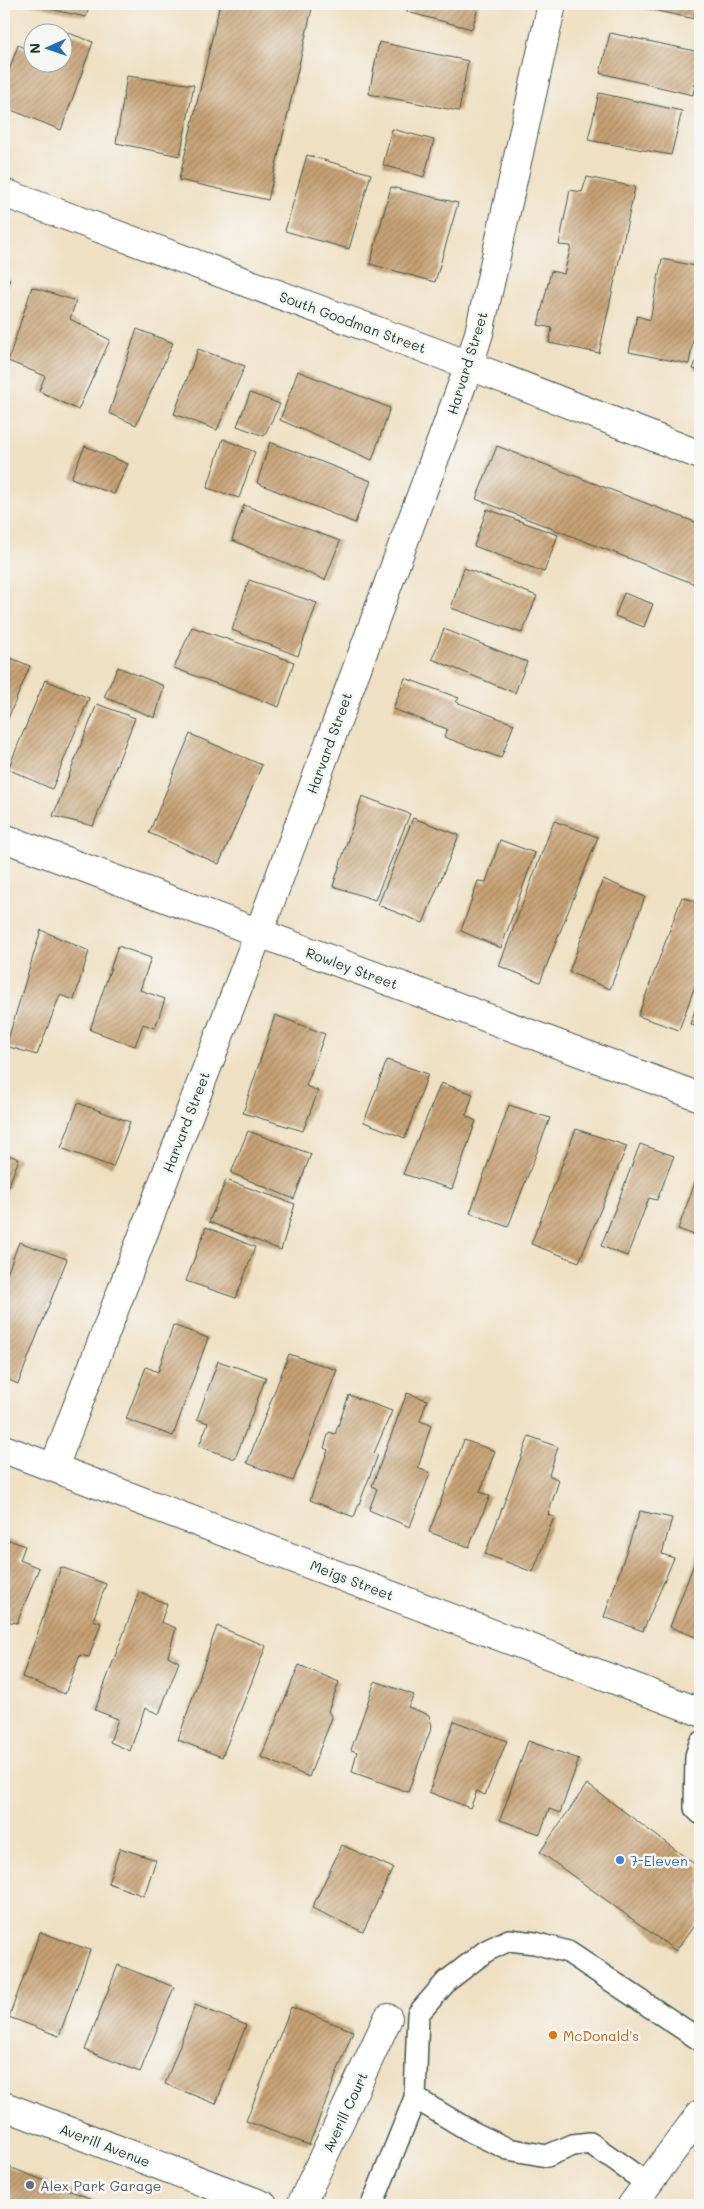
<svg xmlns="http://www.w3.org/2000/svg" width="704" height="2209" font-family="Mali,sans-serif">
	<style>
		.building { fill: url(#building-hatch) }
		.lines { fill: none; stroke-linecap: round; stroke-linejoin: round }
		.lane-casing { stroke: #3e5549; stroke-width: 24 }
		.street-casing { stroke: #3e5549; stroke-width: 30 }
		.secondary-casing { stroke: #3e5549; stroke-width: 30 }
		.primary-casing { stroke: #3e5549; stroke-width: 30 }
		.lane { stroke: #fff; stroke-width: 21 }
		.street { stroke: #fff; stroke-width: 28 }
		.secondary { stroke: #fff; stroke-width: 28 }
		.primary { stroke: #fff; stroke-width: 28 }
		.shop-dot { fill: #3f7fe0; stroke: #f6f6f2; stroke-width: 2 }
		.food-dot { fill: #e8710a; stroke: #f6f6f2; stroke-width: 2 }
		.service-dot { fill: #5c6f8a; stroke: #f6f6f2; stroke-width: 2 }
		.labels { text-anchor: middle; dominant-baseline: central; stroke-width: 5; stroke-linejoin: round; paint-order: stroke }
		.street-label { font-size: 14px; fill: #1f3d34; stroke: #f6f6f2 }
		.shop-label { font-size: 14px; fill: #366cbe; stroke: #f6f6f2; text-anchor: start }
		.food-label { font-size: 14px; fill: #c56008; stroke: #f6f6f2; text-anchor: start }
		.service-label { font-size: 14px; fill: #4e5e75; stroke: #f6f6f2; text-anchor: start }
	</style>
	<defs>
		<pattern id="building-hatch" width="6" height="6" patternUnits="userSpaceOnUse" patternTransform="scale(1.25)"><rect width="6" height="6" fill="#c8a275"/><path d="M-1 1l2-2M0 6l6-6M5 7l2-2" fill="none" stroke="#a28561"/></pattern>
	</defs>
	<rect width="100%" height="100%" fill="#f6f6f2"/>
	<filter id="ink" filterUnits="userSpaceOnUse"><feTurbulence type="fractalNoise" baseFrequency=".02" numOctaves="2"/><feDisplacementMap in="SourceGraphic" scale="10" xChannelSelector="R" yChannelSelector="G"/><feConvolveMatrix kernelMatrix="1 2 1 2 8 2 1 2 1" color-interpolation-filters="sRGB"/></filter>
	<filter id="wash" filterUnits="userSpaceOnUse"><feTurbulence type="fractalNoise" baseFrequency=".0096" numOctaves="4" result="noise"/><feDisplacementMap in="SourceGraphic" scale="20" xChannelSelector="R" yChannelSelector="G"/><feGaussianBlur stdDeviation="1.12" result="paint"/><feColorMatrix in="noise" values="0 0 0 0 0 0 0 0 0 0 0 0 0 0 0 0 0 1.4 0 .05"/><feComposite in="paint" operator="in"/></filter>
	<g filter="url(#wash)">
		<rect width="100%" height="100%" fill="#efe0c3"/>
		<g id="blocks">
			<path class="building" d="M27 4H90L86 17Z
				M220 4H313L268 200 179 180Z
				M409 4H479L472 29 407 12Z
				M629 4H700V20L629 5Z
				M52 27 93 42 61 130 4 107V85L18 45 32 52V62H62V32H49Z
				M610 33 700 52 693 95 600 73Z
				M379 42 468 61 459 111 369 94Z
				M127 76 194 85 180 156 116 143Z
				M599 93 682 111 671 155 588 140Z
				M392 129 434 140 424 177 383 165Z
				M307 155 371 174 349 249 285 231Z
				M587 177 635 187 599 353 549 343 552 328 538 325 551 271 564 274 571 246 559 245 570 190 582 192Z
				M391 187 458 203 435 282 370 264Z
				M662 259 700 267V299L689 364 629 352 637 316 650 320Z
				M4 276 10 279 4 297Z
				M32 287 76 301 70 319 110 340 78 410 39 391 45 376 8 361Z
				M137 329 173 343 136 425 109 413Z
				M198 349 245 366 217 430 174 414Z
				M700 350V371L693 369Z
				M298 371 390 408 372 460 280 420Z
				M250 393 280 404 264 436 237 426Z
				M223 439 255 452 239 498 207 488Z
				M270 442 371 481 355 523 257 483Z
				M85 446 128 464 114 494 71 478Z
				M497 446 700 524V586L476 499Z
				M244 505 340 541 325 580 232 540Z
				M487 509 558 535 544 572 474 546Z
				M464 568 537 596 522 633 451 608Z
				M249 580 317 603 298 656 232 630Z
				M624 593 653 604 644 627 615 616Z
				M192 627 294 662 279 707 174 668Z
				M444 629 527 662 515 693 432 659Z
				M4 655 30 666 4 728Z
				M118 667 164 686 155 718 104 697Z
				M405 678 459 698 456 702 514 724 501 758 444 737 447 729 393 709Z
				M45 680 89 698 52 789 8 769Z
				M97 704 135 718 93 826 53 816Z
				M190 734 262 765 219 864 149 833Z
				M362 796 410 814 375 900 333 886Z
				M413 818 459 835 423 923 378 905Z
				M554 821 598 837 540 982 499 966Z
				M500 840 535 853 501 948 461 931 478 881 486 882Z
				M603 879 645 897 610 989 569 972Z
				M682 897 700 903V972L679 1030 638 1016Z
				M41 930 89 951 74 1000 60 995 37 1055 6 1046Z
				M118 946 151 958 140 990 165 999 155 1028 143 1024 135 1046 90 1030Z
				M700 997V1028L690 1024Z
				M275 1015 325 1034 306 1086 318 1091 303 1131 243 1113Z
				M387 1060 428 1074 405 1138 364 1122Z
				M441 1083 473 1094 466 1116 476 1121 452 1189 403 1174Z
				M78 1103 130 1122 113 1167 61 1148Z
				M509 1105 550 1118 508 1227 470 1213Z
				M576 1129 627 1146 579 1262 531 1244Z
				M248 1131 311 1154 294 1199 231 1173Z
				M640 1144 674 1156 657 1200 649 1198 627 1256 601 1246Z
				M4 1153 19 1159 4 1198Z
				M700 1169V1237L678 1229Z
				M226 1180 295 1204 281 1250 209 1222Z
				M206 1227 255 1247 236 1298 186 1281Z
				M19 1242 67 1259 18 1384 4 1378V1282Z
				M173 1325 208 1338 173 1436 126 1419 146 1367 158 1372Z
				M289 1354 337 1370 293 1481 247 1463Z
				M218 1361 266 1377 235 1459 199 1446 208 1423 197 1419Z
				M407 1393 427 1400 420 1421 431 1425 418 1468 430 1473 410 1527 369 1510 377 1489 372 1486Z
				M349 1395 392 1411 374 1453 378 1455 354 1517 310 1500 328 1450 324 1448 329 1432 335 1434Z
				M529 1436 558 1447 549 1475 559 1480 548 1515 554 1517 533 1572 485 1554Z
				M464 1440 495 1451 480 1492 490 1496 469 1547 429 1532Z
				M640 1511 672 1518 662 1554 674 1558 643 1631 604 1617Z
				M4 1538 25 1546 20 1560 39 1568 17 1623 5 1621 4 1624Z
				M700 1548V1633L698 1638 670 1627Z
				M61 1567 106 1584 93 1620 101 1623 89 1657 80 1655 65 1694 22 1677Z
				M139 1592 167 1604 161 1622 176 1628 168 1656 179 1662 159 1714 145 1708 130 1751 110 1742 118 1719 95 1710Z
				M217 1626 266 1646 222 1757 178 1740Z
				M299 1665 339 1682 328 1711 332 1718 309 1777 261 1757Z
				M375 1681 414 1695 408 1707 429 1715 432 1726 408 1792 352 1772 357 1752 351 1750Z
				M454 1721 507 1741 485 1795 477 1791 470 1808 429 1792Z
				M528 1741 579 1759 560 1813 549 1809 540 1834 500 1820Z
				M587 1784 700 1868V1917L676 1951 540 1852Z
				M342 1845 393 1868 363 1932 312 1908Z
				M120 1848 156 1860 144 1896 108 1883Z
				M40 1932 90 1950 59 2036 9 2017Z
				M118 1965 174 1987 140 2072 85 2050Z
				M195 2005 246 2025 216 2104 165 2084Z
				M291 2007 353 2031 309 2145 246 2121Z
				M4 2165 107 2205H4Z"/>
		</g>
	</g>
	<g filter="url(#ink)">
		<use href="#blocks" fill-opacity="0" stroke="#3e5549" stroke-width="1"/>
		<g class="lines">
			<g class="lane-casing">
				<path id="lane" d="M700 1743 696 1756 695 1808 700 1813
					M415 2098 472 2132 508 2149 547 2156 573 2145 590 2143 648 2184
					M372 2205 415 2098 418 2014 447 1981 486 1951 509 1940 535 1943 568 1952 700 2040"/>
			</g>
			<g class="street-casing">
				<path id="street" d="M4 838 700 1097
					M54 1467 267 911 469 366 479 333 552 4
					M4 2106 263 2205
					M301 2205 388 2018"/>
			</g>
			<g class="secondary-casing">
				<path id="secondary" d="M4 193 437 353 700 455
					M4 1449 700 1712"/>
			</g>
			<g class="primary-casing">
				<path id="primary" d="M632 2205 700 2114"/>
			</g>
			<use href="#lane" class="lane"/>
			<use href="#street" class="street"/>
			<use href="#secondary" class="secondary"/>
			<use href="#primary" class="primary"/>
		</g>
	</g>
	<circle class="shop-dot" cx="620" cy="1860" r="5"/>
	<circle class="food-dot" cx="553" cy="2035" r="5"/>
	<circle class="service-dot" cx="30" cy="2185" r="5"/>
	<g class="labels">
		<g class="street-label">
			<text transform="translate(353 322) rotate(20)">South Goodman Street</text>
			<text transform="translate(467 363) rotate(-73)">Harvard Street</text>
			<text transform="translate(329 743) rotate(-70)">Harvard Street</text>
			<text transform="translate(352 968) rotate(20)">Rowley Street</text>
			<text transform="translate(186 1122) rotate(-69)">Harvard Street</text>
			<text transform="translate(352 1580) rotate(21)">Meigs Street</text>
			<text transform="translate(345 2112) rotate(-65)">Averill Court</text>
			<text transform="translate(105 2145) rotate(21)">Averill Avenue</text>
		</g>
		<g class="shop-label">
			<text x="630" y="1860">7-Eleven</text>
		</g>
		<g class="food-label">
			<text x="563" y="2035">McDonald's</text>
		</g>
		<g class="service-label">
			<text x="40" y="2185">Alex Park Garage</text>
		</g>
	</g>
	<rect width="704" height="2209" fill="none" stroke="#f6f6f2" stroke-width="20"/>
	<g transform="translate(48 48) rotate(268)"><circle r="24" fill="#f6f6f2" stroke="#a0aca6"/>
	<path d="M0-4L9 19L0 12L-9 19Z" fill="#1f6fb2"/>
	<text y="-8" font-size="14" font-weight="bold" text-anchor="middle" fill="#1f3d34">N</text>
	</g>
</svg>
